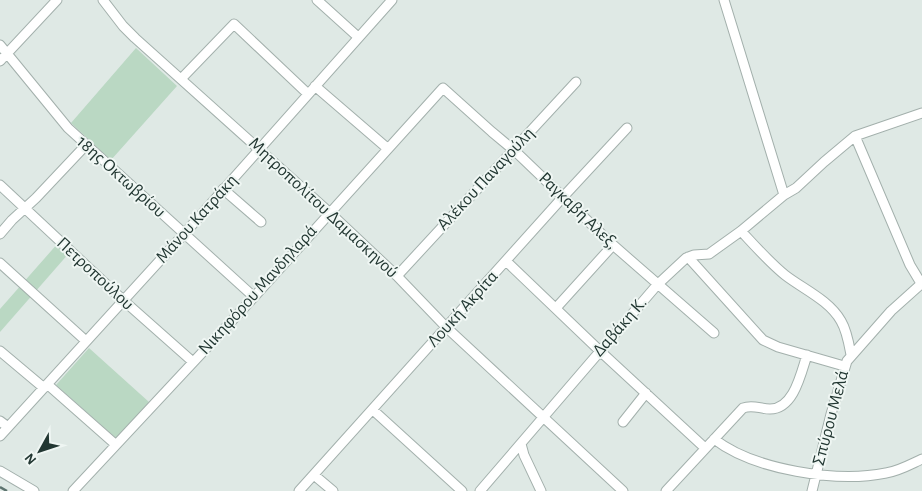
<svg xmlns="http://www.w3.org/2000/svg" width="922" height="491" font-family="'Alegreya Sans',sans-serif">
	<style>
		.green { fill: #bad8c3 }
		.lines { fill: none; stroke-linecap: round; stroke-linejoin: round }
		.minor-casing { stroke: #a3b0ac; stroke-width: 11 }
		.minor { stroke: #fff; stroke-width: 9 }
		.rail { stroke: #5c736e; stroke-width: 2.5; stroke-dasharray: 10 5; stroke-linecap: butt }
		.labels { text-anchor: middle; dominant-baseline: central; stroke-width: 4; stroke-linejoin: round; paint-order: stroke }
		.street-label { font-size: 18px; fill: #223732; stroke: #eff6f3 }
	</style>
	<rect width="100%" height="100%" fill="#dfe9e5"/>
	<path class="green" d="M136 48 177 86 111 160 71 123Z
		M59 242 70 252 0 332V309Z
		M89 348 149 402 117 439 56 385Z"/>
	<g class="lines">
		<g class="minor-casing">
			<path id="minor" d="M103 0 123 26 135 38 329 212 397 276 446 327 623 491
				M317 0 358 37
				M724 0 784 195
				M0 45 68 128 254 297
				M0 61 57 0
				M181 79 234 24 308 94
				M315 86 387 148
				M855 136 910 265 922 285
				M0 185 123 300 193 362
				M223 189 261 222
				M741 231C755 246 769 262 785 275 803 289 829 300 841 321 847 331 849 344 851 355
				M0 234 12 220 36 198 86 145
				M688 257 763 340 778 347 844 366
				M506 261 600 351 705 448
				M0 263 86 341
				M397 276 576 82
				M556 308 613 245
				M0 351 44 388
				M47 384 115 444
				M373 410 462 491
				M0 421 8 427
				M623 422 646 393
				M0 436 184 234 392 0
				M714 439C754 470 837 483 886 473 899 471 911 464 922 459
				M521 444 524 455 541 491
				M0 471 34 491
				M314 475 333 491
				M73 491 254 297 443 88 492 132 516 152 613 245 714 333
				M299 491 563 197 627 128
				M480 491 657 285 686 258 694 255 709 254 741 231 784 195 796 188 824 162 855 136 922 113
				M666 491 743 408C753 404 760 409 770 409 794 409 801 373 807 355
				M812 491 831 414 847 361 891 311 921 284"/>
		</g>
		<use href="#minor" class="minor"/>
		<path class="rail" d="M0 487 7 491"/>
	</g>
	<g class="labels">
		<g class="street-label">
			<text transform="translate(121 177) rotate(42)">18ης Οκτωβρίου</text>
			<text transform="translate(486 179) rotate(-47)">Αλέκου Παναγούλη</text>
			<text transform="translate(323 208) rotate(43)">Μητροπολίτου Δαμασκηνού</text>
			<text transform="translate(578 211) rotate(44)">Ραγκαβή Αλεξ,</text>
			<text transform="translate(197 219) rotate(-48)">Μάνου Κατράκη</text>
			<text transform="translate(95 274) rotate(43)">Πετροπούλου</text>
			<text transform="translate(258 290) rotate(-48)">Νικηφόρου Μανδηλαρά</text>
			<text transform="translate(463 309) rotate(-48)">Λουκή Ακρίτα</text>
			<text transform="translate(620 327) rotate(-49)">Δαβάκη Κ.</text>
			<text transform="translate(831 418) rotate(-75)">Σπύρου Μελά</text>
		</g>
	</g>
	<g transform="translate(40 451) rotate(230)" stroke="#eff6f3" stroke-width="4" paint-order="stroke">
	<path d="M0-4L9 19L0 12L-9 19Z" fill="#223732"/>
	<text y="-8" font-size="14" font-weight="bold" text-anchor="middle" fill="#223732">N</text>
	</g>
</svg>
